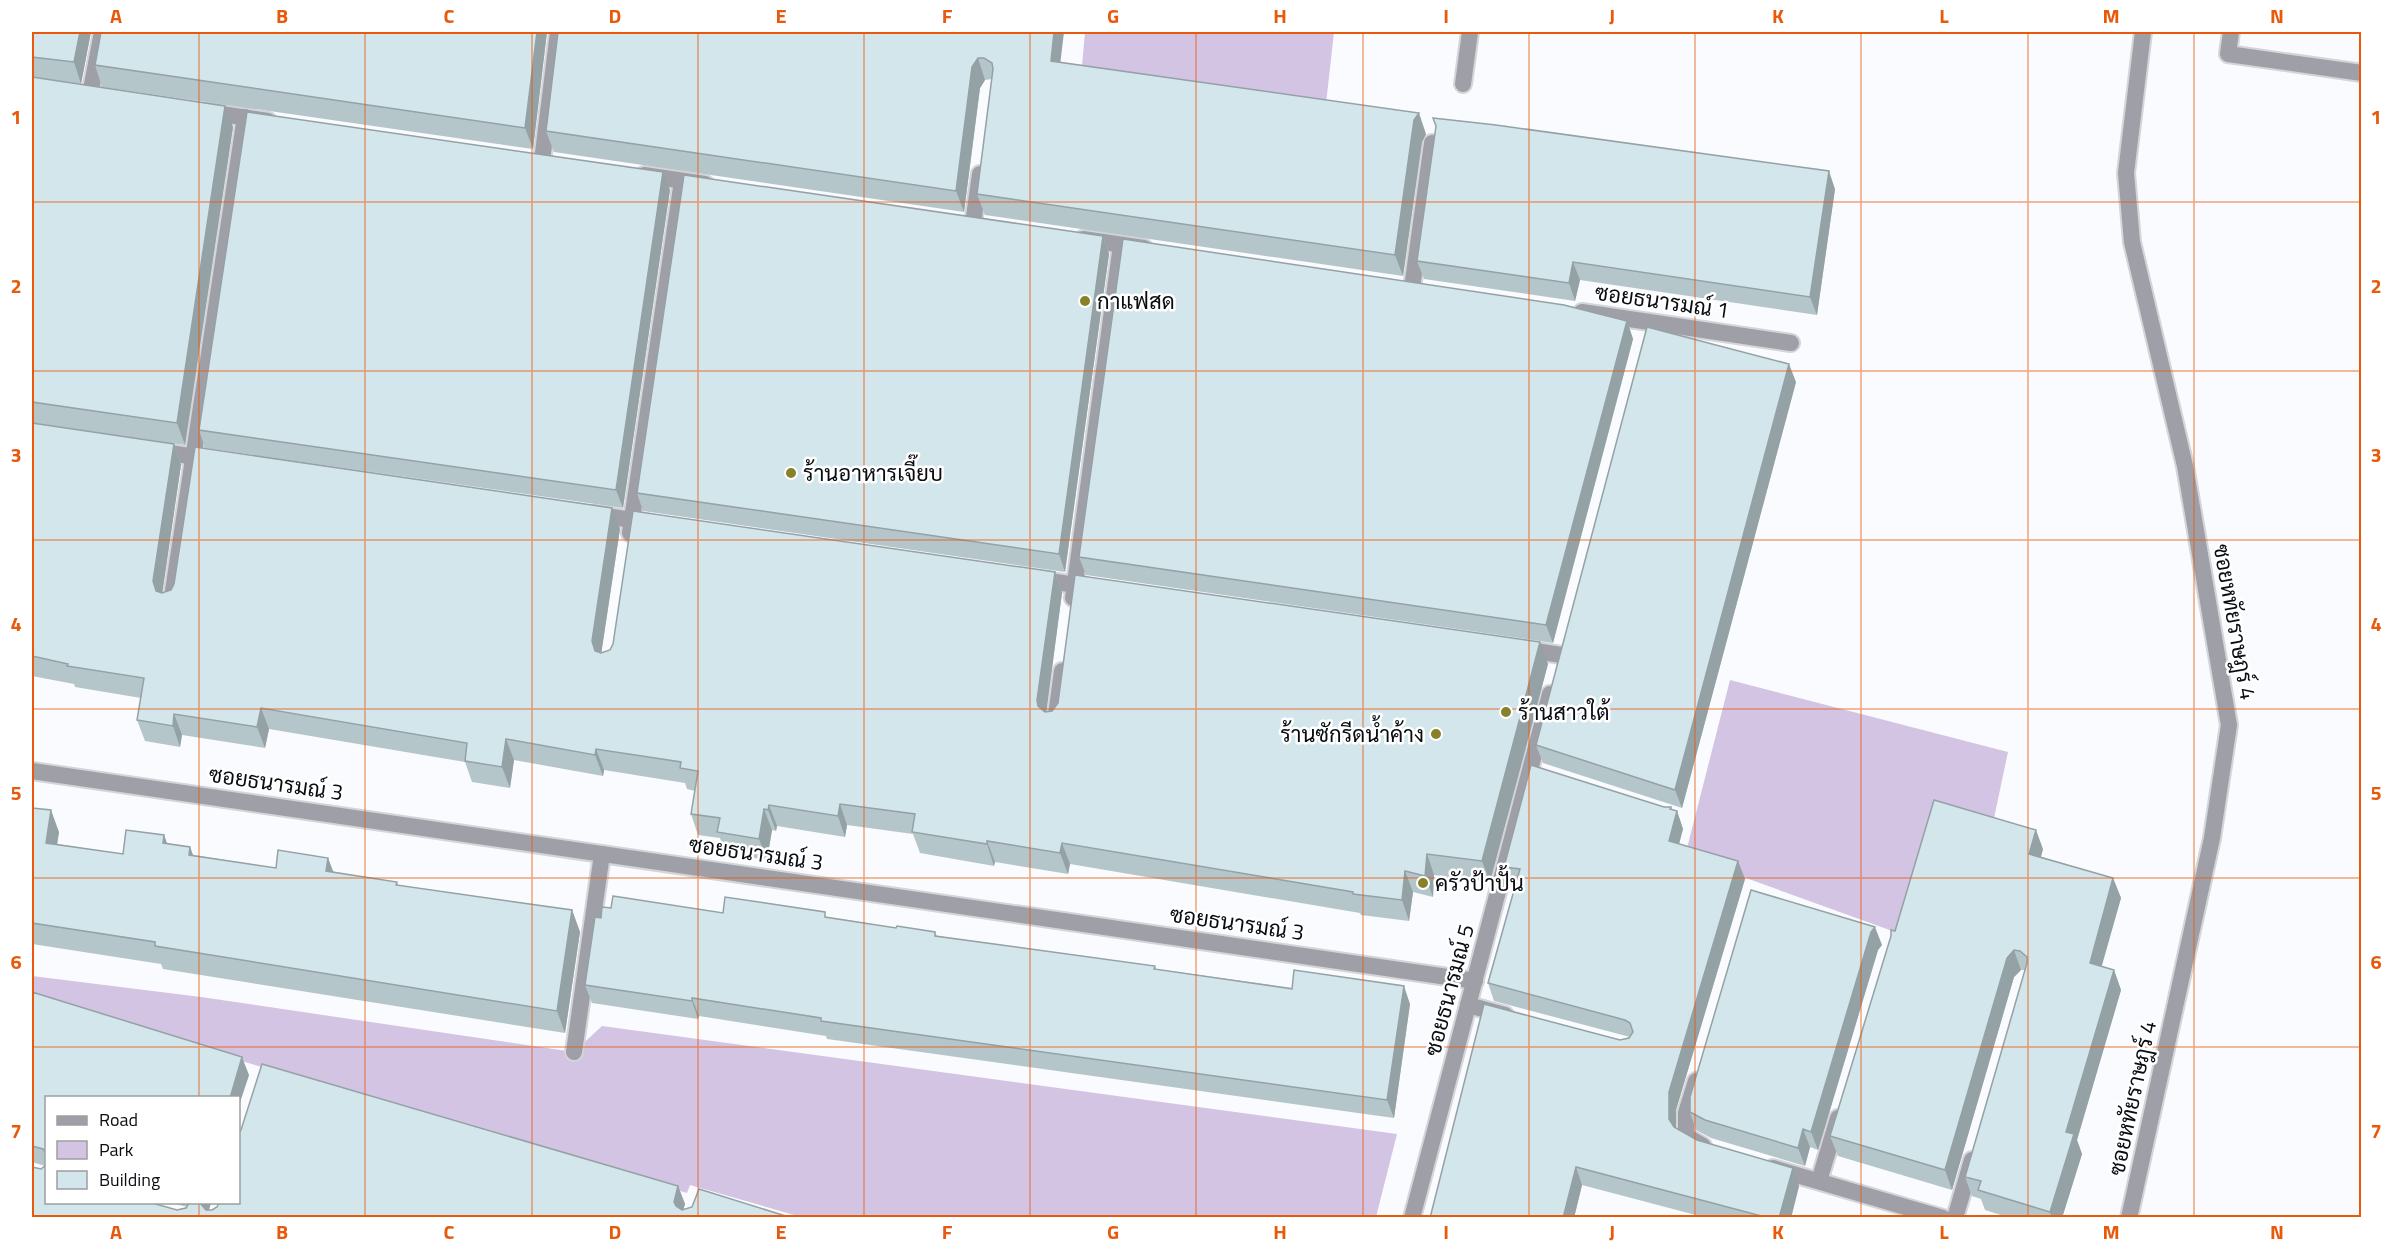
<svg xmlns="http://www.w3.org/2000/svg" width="2393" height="1249" font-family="'Titillium Web',Sarabun,sans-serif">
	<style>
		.green { fill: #d4c4e3 }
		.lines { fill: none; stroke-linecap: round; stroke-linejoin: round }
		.service-casing { stroke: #d3d5d8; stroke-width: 20 }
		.minor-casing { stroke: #d3d5d8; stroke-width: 20 }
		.tertiary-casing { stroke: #d3d5d8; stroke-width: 20 }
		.service { stroke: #9fa0a7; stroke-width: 16 }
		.minor { stroke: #9fa0a7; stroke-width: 16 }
		.tertiary { stroke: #9fa0a7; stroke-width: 16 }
		.wall { fill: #b5c6cb }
		.shaded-wall { fill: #94a1a5 }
		.building { fill: #d3e6ec; stroke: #94a1a5; stroke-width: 1.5 }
		.grid { fill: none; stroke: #e8590c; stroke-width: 1.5; stroke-opacity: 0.55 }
		.poi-dot { fill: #878129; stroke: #fff; stroke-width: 2 }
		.labels { text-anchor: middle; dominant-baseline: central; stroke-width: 5; stroke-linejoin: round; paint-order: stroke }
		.poi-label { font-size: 22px; fill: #090d11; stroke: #fff; text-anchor: start }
		.street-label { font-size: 22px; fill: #090d11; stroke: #fff }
		.neatline { fill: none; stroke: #e8590c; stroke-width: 2 }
		.grid-label { font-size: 20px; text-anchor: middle; font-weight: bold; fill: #e8590c }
	</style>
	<rect width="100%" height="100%" fill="#f9fbfe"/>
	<path class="green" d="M1085 32H1334L1325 113 1081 77Z
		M1730 680 2008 752 1993 823 1909 937 1685 856Z
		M32 976 201 997 574 1052 602 1026 1397 1134 1376 1217H801L690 1185 687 1193 32 999Z"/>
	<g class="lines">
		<g class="service-casing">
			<path id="service" d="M2231 32 2228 54 2362 73
				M90 95 102 32
				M542 161 558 32
				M973 224 980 174
				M1412 288 1432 143
				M630 533 682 181
				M1073 598 1121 245
				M171 604 245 117
				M1055 723 1062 671
				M1468 1005 1505 1015
				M574 1052 602 854"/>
		</g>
		<g class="minor-casing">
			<path id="minor" d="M1463 84 1470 32
				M208 112 268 121
				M644 175 705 184
				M1083 239 1144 248
				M1582 312 1791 343
				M157 451 215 460
				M594 514 651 523
				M1036 579 1096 588
				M1523 649 1561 655
				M32 771 1475 981
				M1696 1081 1686 1113V1136L1703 1146
				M1773 1168 1943 1218
				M1819 1181 1838 1118
				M1412 1218 1550 694
				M1955 1218 1972 1160"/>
		</g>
		<g class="tertiary-casing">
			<path id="tertiary" d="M2129 1218 2212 838 2229 725 2185 466 2132 242 2126 173 2143 32"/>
		</g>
		<use href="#service" class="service"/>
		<use href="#minor" class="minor"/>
		<use href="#tertiary" class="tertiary"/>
	</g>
	<path class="wall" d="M32 32H91L81 84 32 77Z
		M547 32 533 149 102 87 95 65Z
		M558 32 1061 62 1426 134 1422 142 1403 276 985 215 977 194 992 79 985 80 980 88 964 212 554 152 546 131Z
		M32 77 233 127 185 445 34 423H32L174 444 181 465 162 593 620 529 601 653 1055 572 1062 593 1046 712 1548 664 1490 882 1434 875 1433 897 1413 892 1409 921 1361 915 1360 913 1070 864 1068 874 995 862 994 866 920 853 913 834 847 825 845 837 777 826 776 831 772 830 767 860 725 853 720 838 698 835 691 814 695 791 687 789 685 783 604 770 603 776 514 760 510 788 472 782 465 762 269 729 265 748 182 735 180 747 145 741 137 720 141 698 75 687 74 684 32 676Z
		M1835 189 1817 315 1580 280 1575 301 1424 279 1417 261Z
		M670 190 623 508 205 448 199 430Z
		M1103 236 1109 254 1065 572 643 511 637 493Z
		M1627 321 1633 339 1553 643 1086 575 1079 557Z
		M1796 382 1682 808 1543 763 1536 745Z
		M32 808 59 832 57 844 123 854 164 835 167 844 190 847 193 855 276 868 328 858 334 873 397 882 398 885 572 910 580 932 565 1033 163 969 161 964 32 944Z
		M1672 810 1677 811 1683 829 1679 844 1738 861 1745 879 1676 1110V1128L1697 1140 1799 1186 1791 1218H1707L1582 1185 1574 1218H1430L1620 1040 1630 1037 1494 1001 1488 983 1515 885H1511L1504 867Z
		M2043 849 2041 857 2113 878 2121 898 2101 966 2114 970 2121 990 2077 1140 2082 1154 2062 1218H2010L1985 1210 1981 1199 1972 1196 1965 1177 2025 970H2021L2014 977 1952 1190 1838 1156 1830 1136Z
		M611 908 827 917 896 928 935 932 937 936 1155 966 1156 969 1410 1004 1394 1118 827 1039 826 1036 699 1016 698 1019 592 1003 585 985 601 918Z
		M1882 945 1878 950 1818 1150 1810 1147 1805 1166 1711 1138 1696 1130 1690 1112Z
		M32 992 249 1075 238 1108V1098H46V1203L177 1210 187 1207 172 1203H211L209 1210 678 1186 685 1204 683 1210 32 1218 41 1169 45 1166 32 1162Z"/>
	<path class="shaded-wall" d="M80 32H91L81 84 74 62Z
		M537 32H547L533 149 525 128Z
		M1054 32H1064L1058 82 1051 61Z
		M978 58 985 80 980 88 964 212 956 191 972 67Z
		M225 106 233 127 185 445 177 423Z
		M1419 113 1426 134 1422 142 1403 276 1395 255 1414 120Z
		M1829 171 1835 189 1817 315 1810 297Z
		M663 172 670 190 623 508 616 490Z
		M1103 236 1109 254 1065 572 1059 554Z
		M1573 262 1580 280 1575 301 1569 283Z
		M1627 321 1633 339 1553 643 1546 625Z
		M1789 364 1796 382 1682 808 1675 790Z
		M174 444 181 465 161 602 153 581Z
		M612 508 620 529 600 662 592 641Z
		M1055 572 1062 593 1045 722 1038 706 1037 700Z
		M1540 642 1548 664 1490 882 1482 861Z
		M261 708 269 729 265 748 257 727Z
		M174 714 182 735 180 747 173 726Z
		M506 739 514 760 510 788 502 767Z
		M596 749 604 770 603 776 595 755Z
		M840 804 847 825 845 837 838 816Z
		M769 805 777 826 776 831 768 810Z
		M1671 807 1675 817 1677 811 1683 829 1675 859 1669 841Z
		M764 809 772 830 767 860 759 839Z
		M51 810 59 832 54 865 46 843Z
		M2036 830 2043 849 2036 874 2029 854Z
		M164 835 172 857 163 843Z
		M987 841 995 862 994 866 987 844Z
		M1062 843 1070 864 1068 874 1060 853Z
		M190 847 198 869 189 855Z
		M1427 854 1434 875 1433 897 1425 876Z
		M328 858 336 880 326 871Z
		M1738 861 1745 879 1676 1110V1137L1669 1119V1092Z
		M1405 871 1413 892 1409 921 1402 900Z
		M2113 878 2121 898 2097 983 2090 963Z
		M572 910 580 932 565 1033 557 1011Z
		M1875 927 1882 945 1878 950 1818 1150 1811 1132 1871 932Z
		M2014 950 2021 970 2014 977 1952 1190 1945 1170 2007 958Z
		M2114 970 2121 990 2077 1140 2082 1154 2062 1218H2052L2050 1212 2066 1132Z
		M1404 986 1410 1004 1394 1118 1387 1100Z
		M692 998 699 1016 698 1019 692 1001Z
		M242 1057 249 1075 238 1108V1098H230Z
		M1803 1129 1810 1147 1805 1166 1798 1148Z
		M1576 1167 1582 1185 1574 1218H1563Z
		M1793 1168 1799 1186 1791 1218H1779Z
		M678 1186 685 1204 681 1218 674 1202Z
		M199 1203H211L206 1218Z"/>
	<path class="building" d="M32 32H80L74 62 32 57Z
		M101 32H537L525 128 95 65Z
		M558 32H1054L1051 61 1419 113 1414 120 1395 255 977 194 993 69 992 63 984 58H978L972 67 956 191 546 131Z
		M32 77 225 106 177 423 32 402Z
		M247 112 663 172 616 490 199 430Z
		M1433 118 1496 125 1829 171 1810 297 1573 262 1569 283 1417 261 1436 126Z
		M684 175 1103 236 1059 554 637 493Z
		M1123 239 1564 305 1627 321 1546 625 1079 557Z
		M1647 327 1789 364 1675 790 1536 745Z
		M32 423 174 444 153 581 156 591 162 593 171 590 174 584 195 447 612 508 592 641 595 651 601 653 610 650 613 644 633 511 1055 572 1037 700 1038 706 1045 712 1052 711 1058 703 1075 575 1540 642 1482 861 1427 854 1425 876 1405 871 1402 900 1353 894V892L1062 843 1060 853 987 841V844L912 832 915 814 840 804 838 816 769 805 768 810 764 809 759 839 717 832 720 818 691 814 698 771 680 768 681 762 596 749 595 755 506 739 502 767 465 761 467 743 261 708 257 727 174 714 173 726 137 720 144 678 67 666 68 664 32 656Z
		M1531 765 1664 807H1671L1670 809 1677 811 1669 841 1738 861 1669 1092V1119L1674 1127 1697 1140 1793 1168 1779 1218H1769L1576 1167 1563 1218H1430L1484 1004 1620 1040 1629 1038 1633 1032 1630 1023 1625 1020 1488 983 1520 869 1504 867Z
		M1934 800 2036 830 2029 854 2113 878 2090 963 2114 970 2066 1132 2074 1134 2050 1212 1978 1190 1981 1181 1965 1177 2027 963V957L2020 951 2014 950 2007 958 1945 1170 1830 1136 1891 936V930L1895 931Z
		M32 808 51 810 46 843 123 854 126 830 164 835 163 843 190 847 189 855 276 868 278 850 328 858 326 871 397 882 396 885 572 910 557 1011 155 946V942L32 923Z
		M1751 890 1875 927 1871 932 1811 1132 1803 1129 1798 1148 1705 1120 1690 1112V1097Z
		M613 896 723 913 725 897 825 912V917L896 928 897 926 935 932V936L1155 966 1154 969 1292 989 1294 970 1404 986 1387 1100 821 1021V1018L692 998V1001L585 985 595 917 601 918 602 907 611 908Z
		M32 992 242 1057 230 1098H46V1153L43 1149 32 1146Z
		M262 1064 678 1186 674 1202 676 1206 682 1210 692 1207 699 1189 792 1218H32V1167L41 1169 46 1165V1203H152L177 1210 186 1208 189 1203H200L206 1210H212L217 1207 219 1203H238V1134L241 1130Z"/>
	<path class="grid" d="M199 32V1098M365 32V1218M532 32V1218M698 32V1218M864 32V1218M1030 32V1218M1196 32V1218M1363 32V1218M1529 32V1218M1695 32V1218M1861 32V1218M2028 32V1218M2194 32V1218M32 202H2362M32 371H2362M32 540H2362M32 709H2362M32 878H2362M32 1047H2362M199 1202V1218"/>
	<g class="poi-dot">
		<circle cx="1085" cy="301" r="6"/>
		<circle cx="791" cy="473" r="6"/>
		<circle cx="1506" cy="712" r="6"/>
		<circle cx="1436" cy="734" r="6"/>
		<circle cx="1423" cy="883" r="6"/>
	</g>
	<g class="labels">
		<g class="poi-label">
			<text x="1097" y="301">กาแฟสด</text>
			<text x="803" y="473">ร้านอาหารเจี๊ยบ</text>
			<text x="1518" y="712">ร้านสาวใต้</text>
			<text x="1424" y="734" text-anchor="end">ร้านซักรีดน้ำค้าง</text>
			<text x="1435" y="883">ครัวป้าปั้น</text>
		</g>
		<g class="street-label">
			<text transform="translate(1662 301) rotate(8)">ซอยธนารมณ์ 1</text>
			<text transform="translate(2235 622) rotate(80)">ซอยหทัยราษฎร์ 4</text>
			<text transform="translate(276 783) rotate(8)">ซอยธนารมณ์ 3</text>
			<text transform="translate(756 853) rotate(8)">ซอยธนารมณ์ 3</text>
			<text transform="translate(1237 923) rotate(8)">ซอยธนารมณ์ 3</text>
			<text transform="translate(1449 990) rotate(-75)">ซอยธนารมณ์ 5</text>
			<text transform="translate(2132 1098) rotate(-78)">ซอยหทัยราษฎร์ 4</text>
		</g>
	</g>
	<rect width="2393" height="1249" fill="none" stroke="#ffffff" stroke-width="66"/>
	<rect x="45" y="1096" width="195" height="108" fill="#ffffff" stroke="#9d9ea0" stroke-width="1.5"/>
	<rect x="57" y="1116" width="30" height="9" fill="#9fa0a7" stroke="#9d9ea0" stroke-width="1.5"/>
	<text x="99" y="1126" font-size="18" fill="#090d11">Road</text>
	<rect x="57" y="1141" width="30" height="18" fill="#d4c4e3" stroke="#9d9ea0" stroke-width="1.5"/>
	<text x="99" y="1156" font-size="18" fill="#090d11">Park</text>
	<rect x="57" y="1171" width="30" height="18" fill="#d3e6ec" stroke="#9d9ea0" stroke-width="1.5"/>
	<text x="99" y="1186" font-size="18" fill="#090d11">Building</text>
	<rect x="33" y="33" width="2327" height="1183" class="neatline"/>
	<g class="grid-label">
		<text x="116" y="23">A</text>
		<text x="282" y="23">B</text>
		<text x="449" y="23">C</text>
		<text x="615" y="23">D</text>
		<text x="781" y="23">E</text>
		<text x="947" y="23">F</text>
		<text x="1113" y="23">G</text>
		<text x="1280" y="23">H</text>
		<text x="1446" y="23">I</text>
		<text x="1612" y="23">J</text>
		<text x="1778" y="23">K</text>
		<text x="1944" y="23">L</text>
		<text x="2111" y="23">M</text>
		<text x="2277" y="23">N</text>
		<text x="16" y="124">1</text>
		<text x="2376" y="124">1</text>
		<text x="16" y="293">2</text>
		<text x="2376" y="293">2</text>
		<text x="16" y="462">3</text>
		<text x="2376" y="462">3</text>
		<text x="16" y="631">4</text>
		<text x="2376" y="631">4</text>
		<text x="16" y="800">5</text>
		<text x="2376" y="800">5</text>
		<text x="16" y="969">6</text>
		<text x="2376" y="969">6</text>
		<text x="16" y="1138">7</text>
		<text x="2376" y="1138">7</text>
		<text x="116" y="1239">A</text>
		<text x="282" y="1239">B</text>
		<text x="449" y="1239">C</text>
		<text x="615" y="1239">D</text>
		<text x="781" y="1239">E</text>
		<text x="947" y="1239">F</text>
		<text x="1113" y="1239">G</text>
		<text x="1280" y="1239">H</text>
		<text x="1446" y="1239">I</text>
		<text x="1612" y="1239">J</text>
		<text x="1778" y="1239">K</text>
		<text x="1944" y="1239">L</text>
		<text x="2111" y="1239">M</text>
		<text x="2277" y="1239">N</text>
	</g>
</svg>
